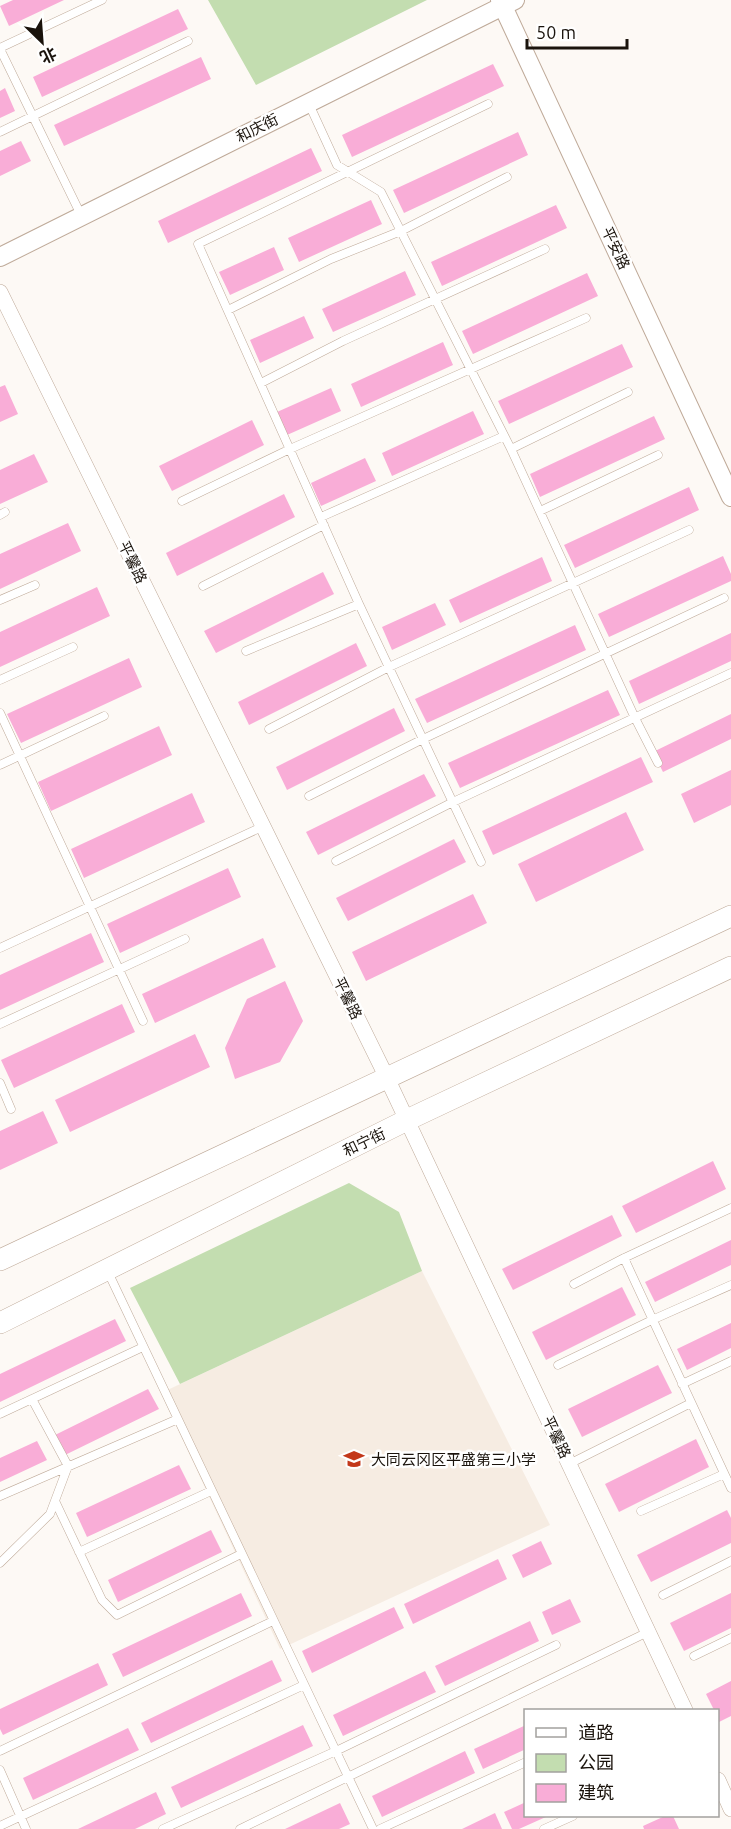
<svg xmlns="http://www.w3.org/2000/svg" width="731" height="1829" font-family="Ubuntu,'Noto Sans SC',sans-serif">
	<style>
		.built { fill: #f6ece2 }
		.green { fill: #c3ddb0 }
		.building { fill: #f9add7 }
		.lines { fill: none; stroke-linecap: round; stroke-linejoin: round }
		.service-casing { stroke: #bfaa99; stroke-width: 9 }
		.minor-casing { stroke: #bfaa99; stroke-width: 16 }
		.tertiary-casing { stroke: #bfaa99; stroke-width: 20 }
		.secondary-casing { stroke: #bfaa99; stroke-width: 22 }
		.service { stroke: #fff; stroke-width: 8 }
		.minor { stroke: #fff; stroke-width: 15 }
		.tertiary { stroke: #fff; stroke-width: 18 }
		.secondary { stroke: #fff; stroke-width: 21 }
		.labels { text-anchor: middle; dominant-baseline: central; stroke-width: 5; stroke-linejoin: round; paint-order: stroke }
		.street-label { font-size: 15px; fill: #1a130c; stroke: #fff }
		.poi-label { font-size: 15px; fill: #1a130c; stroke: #fff; text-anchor: start }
	</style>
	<rect width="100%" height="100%" fill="#fdf9f5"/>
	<path class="built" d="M422 1271 550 1525 280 1649 161 1393Z"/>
	<path class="green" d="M208 0H427L256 85Z
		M349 1183 399 1212 422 1271 180 1384 130 1288Z"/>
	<path class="building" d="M13 0H64L9 26 0 6Z
		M178 9 188 29 42 97 33 77Z
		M201 57 211 79 64 146 54 125Z
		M493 64 504 86 352 157 342 135Z
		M5 88 15 111 0 118V91Z
		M518 132 528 155 404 213 393 190Z
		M21 141 31 161 0 176V151Z
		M311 148 322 171 168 243 158 221Z
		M371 200 382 224 299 262 288 238Z
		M556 205 567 228 442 286 431 262Z
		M274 247 284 270 230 295 219 272Z
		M405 271 416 295 333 332 322 309Z
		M587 273 598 296 473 354 462 331Z
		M304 316 314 338 260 363 250 340Z
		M443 342 453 365 361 407 351 384Z
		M622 344 633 367 509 424 498 401Z
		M5 385 18 414 0 422V387Z
		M331 388 341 411 287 435 277 412Z
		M473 411 484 434 392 476 382 453Z
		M654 416 665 439 540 497 530 474Z
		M252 420 264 445 172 491 159 466Z
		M34 454 48 482 0 504V470Z
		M365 458 376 481 321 506 311 483Z
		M689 487 699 510 575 568 564 545Z
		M284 494 295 517 177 576 166 553Z
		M68 523 81 551 0 589V554Z
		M723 556 731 574V581L609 637 598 614Z
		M542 557 552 581 460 623 449 600Z
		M323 572 334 594 216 653 204 631Z
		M97 587 110 616 0 667V632Z
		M435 603 446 625 392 650 382 627Z
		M575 625 586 650 427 723 415 699Z
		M731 633V661L639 704 629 681Z
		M356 643 367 666 249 725 238 702Z
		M129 658 142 687 21 743 7 714Z
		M608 690 620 715 460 788 448 763Z
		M394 708 405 731 287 790 276 767Z
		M731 714V739L663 772 653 752Z
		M159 726 172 755 51 811 38 782Z
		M641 757 653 782 493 855 482 831Z
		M731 770V805L694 823 681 794Z
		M424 774 436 796 318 855 306 832Z
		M192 793 205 822 84 878 71 849Z
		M626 812 644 850 536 902 518 864Z
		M454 839 466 862 348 921 336 898Z
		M228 868 241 897 120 953 107 924Z
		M473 894 487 923 366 981 352 952Z
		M91 933 104 962 0 1010V975Z
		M263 938 276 967 155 1023 142 994Z
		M285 981 303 1021 280 1062 235 1079 225 1048 247 999Z
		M122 1004 135 1032 14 1088 1 1060Z
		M195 1034 210 1067 70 1132 55 1100Z
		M43 1111 58 1143 0 1170V1131Z
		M713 1161 726 1189 636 1233 622 1206Z
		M612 1215 622 1236 513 1290 502 1269Z
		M731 1240V1265L655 1302 645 1282Z
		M622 1287 636 1315 546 1360 532 1332Z
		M115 1319 126 1341 0 1402V1374Z
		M731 1323V1348L687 1370 677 1349Z
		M658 1365 672 1393 582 1437 568 1409Z
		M148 1389 159 1409 65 1455 55 1435Z
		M696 1439 709 1467 619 1512 605 1484Z
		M37 1441 47 1460 0 1482V1458Z
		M179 1465 191 1489 87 1537 76 1513Z
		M727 1510 731 1518V1543L651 1582 637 1555Z
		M211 1530 222 1552 118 1602 108 1580Z
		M541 1541 552 1564 523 1578 512 1555Z
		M498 1559 507 1579 413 1624 404 1604Z
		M241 1593 252 1616 123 1677 112 1654Z
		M731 1593V1628L684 1651 670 1623Z
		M570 1599 581 1622 552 1635 542 1612Z
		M394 1607 404 1628 312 1673 302 1651Z
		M530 1621 539 1641 445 1686 435 1666Z
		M272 1660 282 1681 151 1743 141 1723Z
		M98 1663 108 1685 3 1735 0 1729V1709Z
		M425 1671 436 1692 343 1736 333 1715Z
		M731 1681V1716L719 1722 718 1710H714L706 1694Z
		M303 1725 313 1746 181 1808 171 1787Z
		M526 1725V1749L483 1769 474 1749Z
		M128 1728 139 1750 33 1800 23 1778Z
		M465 1751 475 1773 382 1817 372 1796Z
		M156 1792 166 1814 135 1829H78Z
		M526 1802V1816H548L519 1829H512L504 1812Z
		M340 1803 350 1824 339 1829H285Z
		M495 1813 502 1829H462Z
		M665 1816H673L679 1829H644L643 1826Z"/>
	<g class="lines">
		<g class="service-casing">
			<path id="service" d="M0 48 102 0
				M0 49 81 215
				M309 104 337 165 381 192 511 449 635 718 658 763
				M0 132 188 41
				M228 310 331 259 401 231 507 177
				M261 383 343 341 545 249
				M511 449 628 392
				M182 501 290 449 586 318
				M540 511 658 455
				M0 515 5 512
				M321 517 504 436
				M203 586 324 525
				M0 600 35 585
				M246 651 359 604
				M0 680 73 647
				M0 713 143 1021
				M269 729 389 667 689 530
				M0 765 104 716
				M309 796 423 739 724 598
				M336 861 453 802 731 673
				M481 862 359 604 198 244 488 104
				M0 948 264 826
				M0 1024 185 939
				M0 1083 11 1109
				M624 1258 731 1488
				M108 1272 373 1829
				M574 1284 624 1258 731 1208
				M558 1365 652 1320 731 1285
				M682 1384 731 1361
				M0 1414 143 1347
				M569 1464 691 1403
				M0 1496 178 1419
				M55 1501 102 1600 117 1615 241 1554
				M641 1511 724 1474
				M79 1552 211 1491
				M0 1563 50 1514 68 1466 32 1399
				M663 1595 731 1561
				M694 1656 731 1638
				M0 1751 273 1621
				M0 1770 26 1829
				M0 1826 304 1685
				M163 1829 336 1751 556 1645
				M240 1829 648 1632
				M380 1829 526 1762
				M544 1829 573 1816"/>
		</g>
		<g class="minor-casing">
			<path id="minor" d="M0 292 387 1078 685 1710
				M718 1780 731 1809"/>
		</g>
		<g class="tertiary-casing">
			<path id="tertiary" d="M500 0 731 497
				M0 257 515 0"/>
		</g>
		<g class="secondary-casing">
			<path id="secondary" d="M0 1260 731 916
				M0 1323 407 1120 731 967"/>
		</g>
		<use href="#service" class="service"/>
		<use href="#minor" class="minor"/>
		<use href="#tertiary" class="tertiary"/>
		<use href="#secondary" class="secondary"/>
	</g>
	<defs>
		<g id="school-bare" transform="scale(1.62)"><path d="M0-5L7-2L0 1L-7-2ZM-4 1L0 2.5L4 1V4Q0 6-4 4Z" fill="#c3381b" stroke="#fff" stroke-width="2.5" paint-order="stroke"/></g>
	</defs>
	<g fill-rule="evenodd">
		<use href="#school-bare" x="354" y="1459"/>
	</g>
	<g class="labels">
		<g class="street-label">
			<text transform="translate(257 128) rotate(-27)">和庆街</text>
			<text transform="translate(616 248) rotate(65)">平安路</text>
			<text transform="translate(133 562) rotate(64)">平馨路</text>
			<text transform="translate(348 998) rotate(64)">平馨路</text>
			<text transform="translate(364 1142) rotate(-26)">和宁街</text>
			<text transform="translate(557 1437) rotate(65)">平馨路</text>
		</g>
		<g class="poi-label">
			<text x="371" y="1459">大同云冈区平盛第三小学</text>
		</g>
	</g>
	<rect x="524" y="1709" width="195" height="108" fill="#ffffff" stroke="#a3a19e" stroke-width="1.5"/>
	<rect x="536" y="1728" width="30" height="9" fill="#ffffff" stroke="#a3a19e" stroke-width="1.5"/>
	<text x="578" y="1739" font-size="18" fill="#1a130c">道路</text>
	<rect x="536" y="1754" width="30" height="18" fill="#c3ddb0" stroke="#a3a19e" stroke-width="1.5"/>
	<text x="578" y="1769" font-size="18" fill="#1a130c">公园</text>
	<rect x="536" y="1784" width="30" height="18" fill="#f9add7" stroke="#a3a19e" stroke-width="1.5"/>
	<text x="578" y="1799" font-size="18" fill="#1a130c">建筑</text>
	<g transform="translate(42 42) rotate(155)" stroke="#ffffff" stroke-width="4.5" paint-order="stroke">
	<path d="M0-4.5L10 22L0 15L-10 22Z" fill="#1a130c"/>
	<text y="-9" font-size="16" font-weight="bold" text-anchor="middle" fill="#1a130c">北</text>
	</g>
	<path d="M527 39v9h100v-9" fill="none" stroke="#1a130c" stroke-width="3"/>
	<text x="536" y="39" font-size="18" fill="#1a130c" stroke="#ffffff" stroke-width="4.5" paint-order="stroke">50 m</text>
</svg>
